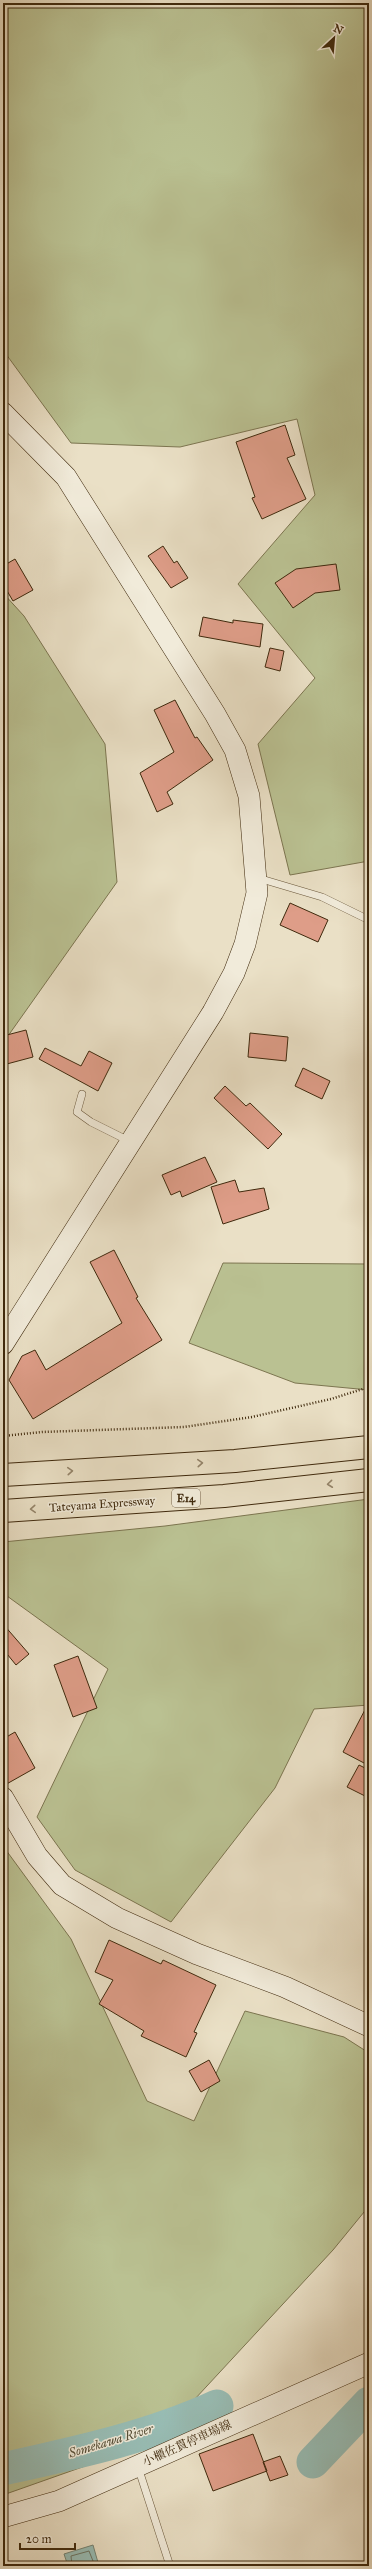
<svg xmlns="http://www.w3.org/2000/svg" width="372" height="2569" font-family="'IM FELL Great Primer','Noto Serif JP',serif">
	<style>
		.green { fill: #bac192; stroke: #7c7550 }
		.water { fill: #98bdb5; stroke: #748272 }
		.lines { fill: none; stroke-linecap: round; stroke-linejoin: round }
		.shore { stroke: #6c7361; stroke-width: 1 }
		.river { stroke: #98bdb5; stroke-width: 33 }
		.building { fill: #de9d88; stroke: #3f290d }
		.lane-casing { stroke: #6a573b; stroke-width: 8 }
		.secondary-casing { stroke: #3f290d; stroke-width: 22 }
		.highway-casing { stroke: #3f290d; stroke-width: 24 }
		.path { stroke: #3f290d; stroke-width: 2.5; stroke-dasharray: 1 2; stroke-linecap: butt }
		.lane { stroke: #f1ebda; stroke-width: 7 }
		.secondary { stroke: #f1ebda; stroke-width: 21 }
		.highway { stroke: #eae0c6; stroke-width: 22 }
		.oneway { stroke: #94846a }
		.labels { text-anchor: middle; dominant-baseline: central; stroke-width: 3; stroke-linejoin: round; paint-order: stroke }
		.shield { fill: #f1ebda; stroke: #74634a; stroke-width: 1 }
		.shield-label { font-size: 11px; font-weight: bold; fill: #3f290d }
		.street-label { font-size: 12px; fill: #3f290d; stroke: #f1ebda }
		.water-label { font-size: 13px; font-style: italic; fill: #554e37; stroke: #f1ebda }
	</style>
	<rect width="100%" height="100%" fill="#eae0c6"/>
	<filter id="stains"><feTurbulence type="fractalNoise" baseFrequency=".005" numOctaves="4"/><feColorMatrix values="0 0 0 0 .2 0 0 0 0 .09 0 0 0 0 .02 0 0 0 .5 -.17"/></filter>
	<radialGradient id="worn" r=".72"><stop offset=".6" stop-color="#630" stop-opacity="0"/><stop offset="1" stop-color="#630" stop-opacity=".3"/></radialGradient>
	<path class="green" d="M3 3H369V861L290 875 258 744 315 678 238 584 315 495 297 419 180 447 71 443 3 350Z
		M3 593 24 616 105 744 117 882 3 1043Z
		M223 1263 369 1264V1390L295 1383 189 1343Z
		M369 1499V1705L314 1709 275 1788 171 1922 75 1870 37 1817 108 1669 7 1596 3 1542 165 1526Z
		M3 1846 71 1939 147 2101 194 2121 245 2011 344 2037 369 2053V2206L333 2250 156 2441 3 2495Z"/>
	<path class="water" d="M93 2545 99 2566H68L64 2554Z"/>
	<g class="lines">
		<path class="shore" d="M72 2566 71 2556 89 2551 95 2566"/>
		<path class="river" d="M313 2462 369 2403
			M3 2469C75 2453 150 2437 217 2406"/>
	</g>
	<path class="building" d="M285 425 295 455 287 458 306 499 262 519 252 498 255 497 236 442Z
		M163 546 174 563 177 561 188 578 171 588 148 556Z
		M15 559 33 590 13 601 3 584V566Z
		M336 564 340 590 315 593 293 608 275 583 296 569Z
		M203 617 233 623V620L263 624 260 647 199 636Z
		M270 648 284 651 280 671 265 667Z
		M175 700 195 738 197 737 213 760 167 792 173 804 157 812 140 773 174 752 154 710Z
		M290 903 328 920 318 942 280 925Z
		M26 1030 33 1057 3 1065V1036Z
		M250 1033 288 1037 286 1061 248 1057Z
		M45 1048 81 1066 89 1051 112 1063 98 1091 39 1059Z
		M303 1068 330 1081 322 1099 295 1086Z
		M225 1086 246 1106 250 1103 282 1134 268 1149 214 1098Z
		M205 1157 217 1182 182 1197 180 1191 171 1195 162 1175Z
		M235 1180 239 1192 264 1188 269 1209 223 1224 211 1187Z
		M114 1250 138 1297 136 1298 162 1340 33 1419 9 1380 22 1356 35 1350 46 1370 122 1323 90 1262Z
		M3 1624 29 1654 16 1665 3 1649Z
		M78 1656 97 1708 73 1717 54 1665Z
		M369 1702V1752L364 1763 343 1752Z
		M15 1732 35 1768 3 1786V1739Z
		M359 1765 369 1770V1798L347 1787Z
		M109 1940 161 1964 163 1960 216 1985 194 2032 197 2033 186 2057 141 2036 144 2031 99 2004 113 1980 95 1972Z
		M209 2060 220 2081 201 2092 189 2071Z
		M253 2434 267 2471 213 2491 199 2454Z
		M280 2456 288 2475 270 2481 263 2462Z"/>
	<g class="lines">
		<g class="lane-casing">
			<path id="lane" d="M258 878 322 897 369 920
				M82 1094 77 1112 91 1122 129 1141
				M138 2467 170 2566"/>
		</g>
		<g class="secondary-casing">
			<path id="secondary" d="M3 413 66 477 215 714 235 750 249 796 257 893 245 944 234 973 213 1012 3 1344
				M3 1798 37 1856 62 1885 117 1918 197 1954 285 1987 369 2026
				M3 2517 59 2501 369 2363"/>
		</g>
		<g class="highway-casing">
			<path id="highway" d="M3 1475 235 1461 369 1447
				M3 1511 224 1496 369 1480"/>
		</g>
		<path class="path" d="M3 1436 42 1432 184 1427 252 1417 331 1399 369 1387"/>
		<use href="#lane" class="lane"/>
		<use href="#secondary" class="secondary"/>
		<use href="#highway" class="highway"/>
	</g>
	<defs><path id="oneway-chevron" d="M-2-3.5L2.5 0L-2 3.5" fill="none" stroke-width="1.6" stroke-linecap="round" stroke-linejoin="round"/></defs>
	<g class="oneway">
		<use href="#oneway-chevron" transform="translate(200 1463) rotate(-4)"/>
		<use href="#oneway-chevron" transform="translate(70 1471) rotate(-4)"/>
		<use href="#oneway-chevron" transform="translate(330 1484) rotate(174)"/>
		<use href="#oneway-chevron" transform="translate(33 1509) rotate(176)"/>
	</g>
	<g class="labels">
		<rect class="shield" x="172" y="1489" width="28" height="18" rx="3"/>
		<g class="shield-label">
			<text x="186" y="1498">E14</text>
		</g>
		<g class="street-label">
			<text transform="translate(102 1504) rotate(-4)">Tateyama Expressway</text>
			<text transform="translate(187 2443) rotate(-24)">小櫃佐貫停車場線</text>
		</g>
		<g class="water-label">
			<text transform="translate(111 2441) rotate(-17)">Somekawa River</text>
		</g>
	</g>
	<rect width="372" height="2569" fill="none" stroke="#eae0c6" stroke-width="16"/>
	<rect x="4" y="4" width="364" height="2561" fill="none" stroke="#3f290d" stroke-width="2"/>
	<rect x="8" y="8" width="356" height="2553" fill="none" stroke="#3f290d"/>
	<g transform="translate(334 38) rotate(26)" stroke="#f1ebda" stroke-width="3" paint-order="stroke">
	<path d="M0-3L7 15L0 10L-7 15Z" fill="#3f290d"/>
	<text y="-6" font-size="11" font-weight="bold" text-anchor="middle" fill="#3f290d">N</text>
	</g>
	<path d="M20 2543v6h55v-6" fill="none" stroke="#3f290d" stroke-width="2"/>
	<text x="26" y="2543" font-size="12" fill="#3f290d" stroke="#f1ebda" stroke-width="3" paint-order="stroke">20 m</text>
	<rect width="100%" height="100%" filter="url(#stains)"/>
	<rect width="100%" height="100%" fill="url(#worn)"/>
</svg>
